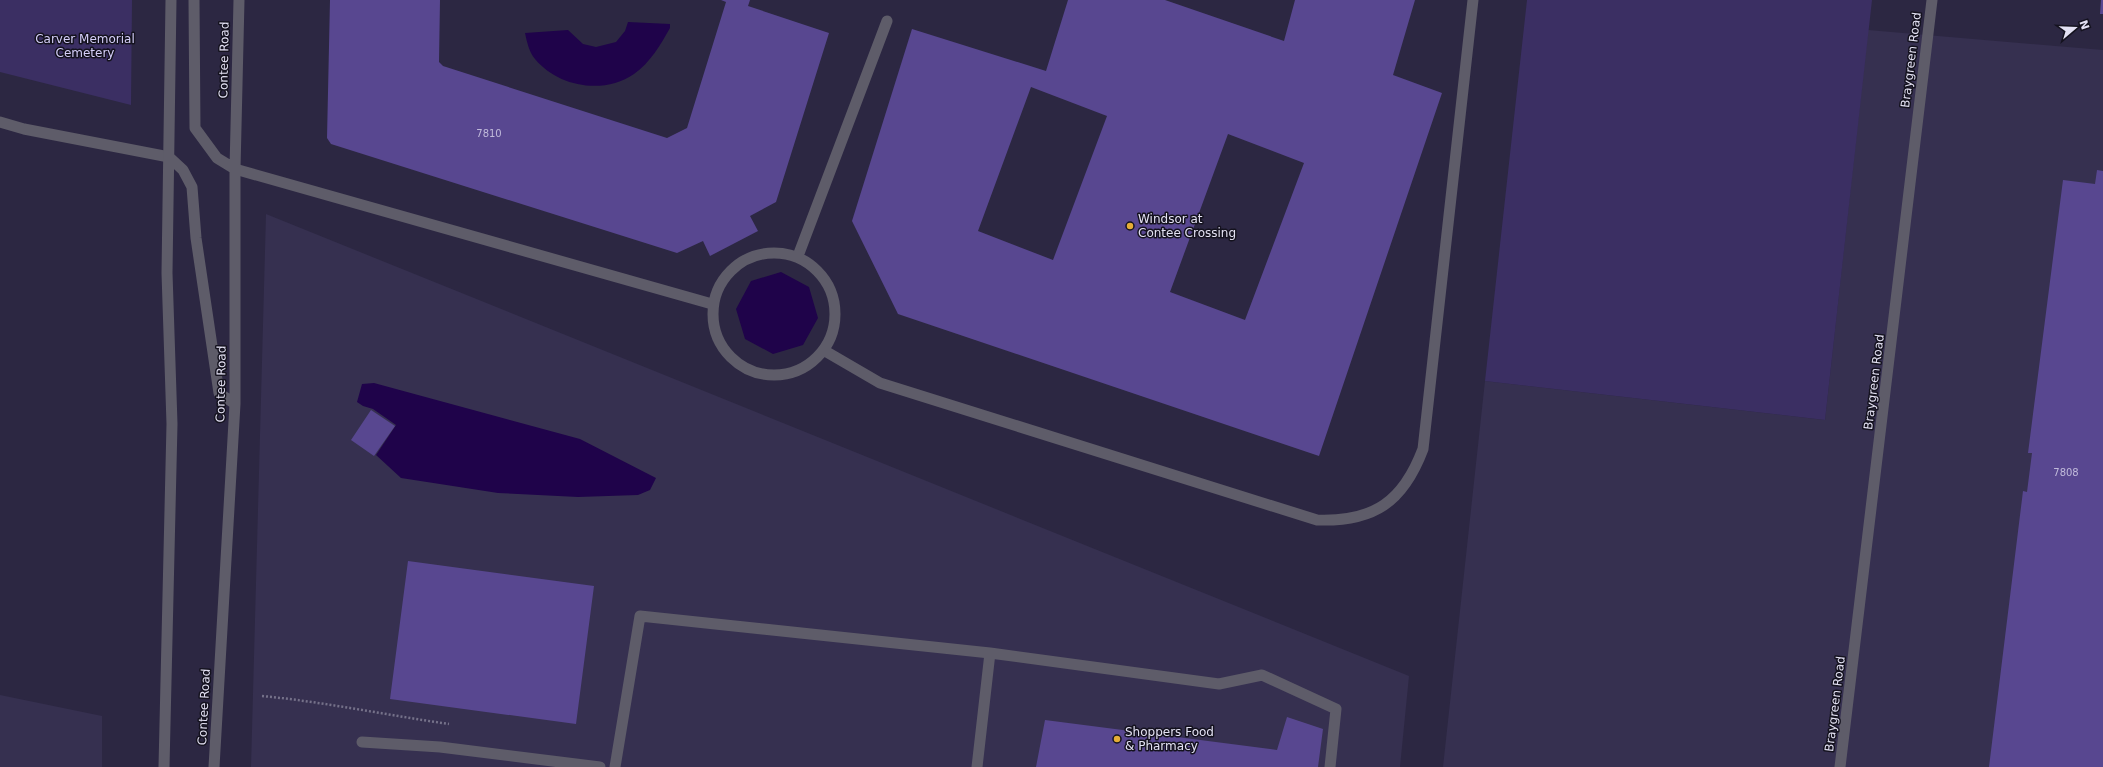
<svg xmlns="http://www.w3.org/2000/svg" width="2103" height="767" font-family="'DejaVu Sans',sans-serif">
	<style>
		.built { fill: #363050 }
		.green { fill: #3b2f63 }
		.water { fill: #1f034a }
		.building { fill: #584790; fill-rule: evenodd }
		.lines { fill: none; stroke-linecap: round; stroke-linejoin: round }
		.path { stroke: #757189; stroke-width: 2.5; stroke-dasharray: 2 2; stroke-linecap: butt }
		.service { stroke: #5e5c69; stroke-width: 11 }
		.minor { stroke: #5e5c69; stroke-width: 11 }
		.tertiary { stroke: #5e5c69; stroke-width: 11 }
		.poi-dot { fill: #e5ad36; stroke: #14121e; stroke-width: 1.5 }
		.labels { text-anchor: middle; dominant-baseline: central; stroke-width: 3; stroke-linejoin: round; paint-order: stroke }
		.number-label { font-size: 10px; fill: #c0bada }
		.park-label { font-size: 12px; fill: #d5cff9; stroke: #14121e }
		.street-label { font-size: 12px; fill: #e3e1f3; stroke: #14121e }
		.poi-label { font-size: 12px; fill: #e3e1f3; stroke: #14121e; text-anchor: start }
	</style>
	<rect width="100%" height="100%" fill="#2c2742"/>
	<path class="built" d="M1868 30 2103 50V767H1443L1485 381 1825 420Z
		M266 214 1409 676 1400 767H251Z
		M0 695 102 716V767H0Z"/>
	<path class="green" d="M0 0H132L131 105 0 72Z
		M1527 0H1872L1825 420 1485 381Z"/>
	<path class="water" d="M628 22 670 24V28C661 44 650 63 634 74 604 95 558 87 535 59 529 52 527 42 525 33L568 30 583 44 596 47 616 42 625 31Z
		M781 272 809 287 818 318 803 345 773 354 745 339 736 309 751 281Z
		M374 383 580 439 656 478 650 490 638 495 578 497 498 493 401 478 376 455 396 425 373 409 363 406 357 402 362 384Z"/>
	<path class="building" d="M330 0H440L439 62 443 66 667 138 687 128 726 2 721 0H750L748 6 829 33 776 202 750 216 758 231 710 256 703 241 677 253 331 144 327 138Z
		M1068 0H1165L1284 41 1295 0H1415L1393 75 1442 93 1319 456 898 314 852 221 912 29 1046 71ZM1031 87 1107 116 1053 260 978 231ZM1228 134 1304 163 1245 320 1170 292Z
		M2101 0H2103V14H2100Z
		M2097 170 2103 171V767H1989L2023 491 2027 492 2032 453H2028L2063 180 2095 184Z
		M371 410 395 426 374 456 351 440Z
		M408 561 594 586 576 724 390 699Z
		M1287 717 1323 729 1318 767H1036L1045 720 1277 750Z"/>
	<g class="lines">
		<path class="path" d="M262 696C325 702 386 715 449 724"/>
		<path class="service" d="M0 122 24 129 169 157
			M235 169 712 304
			M713 314a61 61 0 1 1 122 0a61 61 0 1 1-122 0Z
			M798 256 887 21
			M825 351 880 383 1317 520C1374 522 1403 502 1423 449L1473 0
			M362 742 440 747 600 767
			M615 767 640 616 990 653 1219 684 1262 675 1336 709 1330 767
			M977 767 990 653"/>
		<path class="minor" d="M1840 767 1932 0"/>
		<path class="tertiary" d="M194 0 195 128 217 158 235 169
			M169 157 183 170 192 187 196 238 219 393 235 404
			M164 767 172 424 167 273 171 0
			M214 767 235 404V169L239 0"/>
	</g>
	<g class="poi-dot">
		<circle cx="1130" cy="226" r="4"/>
		<circle cx="1117" cy="739" r="4"/>
	</g>
	<g class="labels">
		<g class="number-label">
			<text x="489" y="133">7810</text>
			<text x="2066" y="472">7808</text>
		</g>
		<g class="park-label">
			<text x="85" y="39">Carver Memorial<tspan x="85" dy="14">Cemetery</tspan></text>
		</g>
		<g class="street-label">
			<text transform="translate(224 60) rotate(-89)">Contee Road</text>
			<text transform="translate(1911 60) rotate(-83)">Braygreen Road</text>
			<text transform="translate(1874 382) rotate(-83)">Braygreen Road</text>
			<text transform="translate(221 384) rotate(-89)">Contee Road</text>
			<text transform="translate(1835 704) rotate(-83)">Braygreen Road</text>
			<text transform="translate(204 707) rotate(-87)">Contee Road</text>
		</g>
		<g class="poi-label">
			<text x="1138" y="219">Windsor at<tspan x="1138" dy="14">Contee Crossing</tspan></text>
			<text x="1125" y="732">Shoppers Food<tspan x="1125" dy="14">&amp; Pharmacy</tspan></text>
		</g>
	</g>
	<g transform="translate(2075 28) rotate(71)" stroke="#14121e" stroke-width="3" paint-order="stroke">
	<path d="M0-3L7 15L0 10L-7 15Z" fill="#e3e1f3"/>
	<text y="-6" font-size="11" font-weight="bold" text-anchor="middle" fill="#e3e1f3">N</text>
	</g>
</svg>
